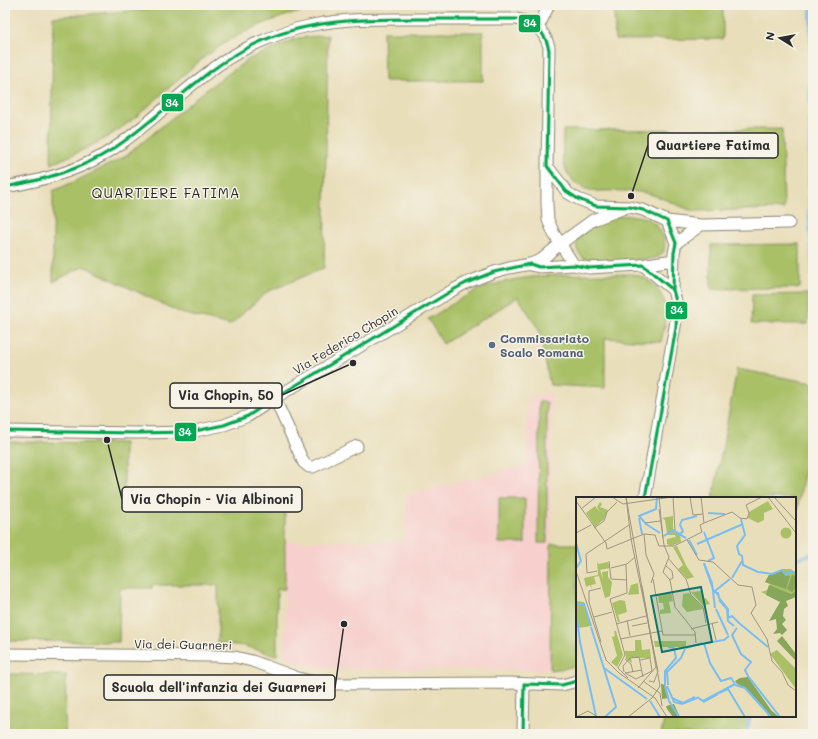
<svg xmlns="http://www.w3.org/2000/svg" width="818" height="739" font-family="Mali,sans-serif">
	<style>
		.built { fill: #f7d0cd }
		.green { fill: #a9c066; stroke: #6a7648 }
		.lines { fill: none; stroke-linecap: round; stroke-linejoin: round }
		.stream { stroke: #7abef1; stroke-width: 3 }
		.minor-casing { stroke: #8a8472; stroke-width: 13 }
		.minor { stroke: #fff; stroke-width: 11 }
		.bus-1-casing { stroke: #f7f3e8; stroke-width: 6 }
		.bus-1 { stroke: #00a651; stroke-width: 3 }
		.service-dot { fill: #5c6f8a; stroke: #f7f3e8; stroke-width: 1.5 }
		.labels { text-anchor: middle; dominant-baseline: central; stroke-width: 3; stroke-linejoin: round; paint-order: stroke }
		.service-label { font-size: 12px; font-weight: bold; fill: #4e5e75; stroke: #f7f3e8; text-anchor: start }
		.street-label { font-size: 12px; fill: #2b2b2b; stroke: #f7f3e8 }
		.quarter-label { font-size: 14px; letter-spacing: 1px; fill: #2b2b2b; stroke: #f7f3e8 }
		.inset-river { fill: none; stroke: #7abef1; stroke-width: 2 }
		.inset-road { fill: none; stroke: #9d9681; stroke-width: 1 }
		.view { fill: #0f766e; fill-opacity: 0.15; stroke: #0f766e; stroke-width: 2 }
		.inset-edge { fill: none; stroke: #2b2b2b; stroke-width: 2 }
		.leader { fill: none; stroke: #2b2b2b; stroke-width: 1.5 }
		.callout-dot { fill: #2b2b2b; stroke: #f7f3e8; stroke-width: 1.5 }
		.callout { fill: #f7f3e8; stroke: #2b2b2b; stroke-width: 1.5 }
		.callout-label { font-size: 13px; text-anchor: middle; font-weight: bold; fill: #2b2b2b }
		.line-badge { stroke: #f7f3e8; stroke-width: 1.5 }
		.badge-label { font-size: 11px; text-anchor: middle; font-weight: bold; fill: #fff }
	</style>
	<rect width="100%" height="100%" fill="#f7f3e8"/>
	<filter id="ink" filterUnits="userSpaceOnUse"><feTurbulence type="fractalNoise" baseFrequency=".025" numOctaves="2"/><feDisplacementMap in="SourceGraphic" scale="8" xChannelSelector="R" yChannelSelector="G"/><feConvolveMatrix kernelMatrix="1 2 1 2 8 2 1 2 1" color-interpolation-filters="sRGB"/></filter>
	<filter id="wash" filterUnits="userSpaceOnUse"><feTurbulence type="fractalNoise" baseFrequency=".012" numOctaves="4" result="noise"/><feDisplacementMap in="SourceGraphic" scale="16" xChannelSelector="R" yChannelSelector="G"/><feGaussianBlur stdDeviation="0.9" result="paint"/><feColorMatrix in="noise" values="0 0 0 0 0 0 0 0 0 0 0 0 0 0 0 0 0 1.4 0 .05"/><feComposite in="paint" operator="in"/></filter>
	<g filter="url(#wash)">
		<rect width="100%" height="100%" fill="#e9deba"/>
		<path class="built" d="M552 393 550 670 338 669 310 666 285 658V541H405L406 495 527 465V398Z"/>
		<path class="green" d="M203 5H328V8C320 9 311 9 304 11 273 18 243 31 217 48 201 59 187 72 172 85 156 99 140 115 121 128 100 143 75 154 51 164L53 17Z
			M614 5H723V39L615 40Z
			M383 32H483V81H384Z
			M328 35 324 268 267 292 230 325 181 313 84 266 53 282V191L78 180 126 156 208 88 249 59 298 38Z
			M782 129 784 209 697 211 690 210C674 204 656 194 639 192 624 190 610 191 596 191 579 190 566 178 563 160 562 151 563 140 563 130Z
			M619 216C631 215 646 215 655 224 658 227 660 230 662 234 668 247 665 257 650 259L593 262C586 260 581 258 578 251 571 237 594 224 604 220 609 218 614 217 619 216Z
			M800 244V288L711 289V245Z
			M632 274C645 276 655 283 661 295 663 299 666 303 666 307 667 318 663 331 661 342L605 338V388L550 385 539 330 518 297 443 344 428 319C445 309 462 297 481 289 526 271 583 275 632 274Z
			M808 294V324H751L752 295Z
			M737 369 813 383V425L795 522V498H713Z
			M539 402H547V543H538Z
			M5 442 124 443V503L285 505V589H277V655H275L244 646 217 643V639H218V585H152V588H120L119 642 5 641Z
			M499 498H525V543H499Z
			M551 544H577V665L567 668 550 670Z
			M5 674 66 675 65 734H5Z
			M665 716H751L747 734H661Z"/>
		<g class="lines">
			<path class="stream" d="M810 103 811 5
				M810 110 809 215 813 275
				M795 559 813 554
				M747 734 749 716"/>
		</g>
	</g>
	<g filter="url(#ink)">
		<g class="lines">
			<g class="minor-casing">
				<path id="minor" d="M538 28 549 5
					M547 166 568 193 578 199 596 206 630 207 643 210 667 221 701 225 789 223
					M5 187C41 181 82 170 113 149 161 117 199 70 253 45 272 36 293 29 313 25 348 18 384 19 419 19 451 19 483 19 516 19 534 22 544 29 549 47L547 166V204L548 220 554 234 574 265
					M676 243 701 225
					M530 265 539 267 574 265 589 268 640 265 674 260
					M643 265 673 290
					M279 408 302 459 304 463 309 467H313L357 446
					M5 431 137 433 190 432 224 425 248 416 275 398 453 290 466 283 494 272 509 268 530 264 541 260 560 244 593 220 627 207
					M645 498 677 315V305L673 290 674 253 676 243 667 221
					M5 654 216 656 235 657 252 661 298 678 318 683 333 684 509 683 562 685 577 681
					M523 734 524 684"/>
			</g>
			<use href="#minor" class="minor"/>
			<g class="bus-1-casing">
				<path id="bus-1" d="M5 187C43 180 80 170 113 149 162 117 200 71 253 45 306 19 362 19 419 19 451 19 484 19 516 19 535 23 545 31 549 50L547 166 566 191 578 199 596 206 630 207 643 210 667 221 676 243 674 253 673 290 677 305 676 328 645 498
					M5 431 137 433 190 432 224 425 248 416 275 398 453 290 466 283 494 272 530 264 539 267 574 265 589 268 643 265 673 290
					M523 734 524 684 562 685 577 681"/>
			</g>
			<use href="#bus-1" class="bus-1"/>
		</g>
	</g>
	<circle class="service-dot" cx="492" cy="345" r="4"/>
	<g class="labels">
		<g class="service-label">
			<text x="500" y="338">Commissariato<tspan x="500" dy="14">Scalo Romana</tspan></text>
		</g>
		<g class="street-label">
			<text transform="translate(345 340) rotate(-31)">Via Federico Chopin</text>
			<text transform="translate(183 644) rotate(1)">Via dei Guarneri</text>
		</g>
		<g class="quarter-label">
			<text x="166" y="192">QUARTIERE FATIMA</text>
		</g>
	</g>
	<g transform="translate(576 497)">
		<rect width="220" height="220" fill="#e9deba"/>
		<path d="M192 4 197 12 188 16V23L182 26 172 21 173 15ZM24 5 26 7 24 10 32 13 28 22 19 30 10 16 19 9 24 15 21 10ZM97 19V32L103 36 108 35 104 38 105 45 95 49 91 47V42L99 40 100 43 99 38H91L94 35 91 36 89 23 86 21ZM204.5 36a5.5 5.5 0 1 1 11 0a5.5 5.5 0 1 1-11 0ZM101 49 111 70 118 80 111 82 102 72 107 68 97 50ZM21 64 22 67 32 65 34 71 24 73 27 82 26 75 32 74V80L36 85 34 99 29 101 23 79 18 80 20 87 15 88 16 93 14 88 10 90 8 81 22 78ZM207 72H215L220 76V94L205 105 185 95 191 93 194 87 189 85 193 78ZM62 86 63 97 52 98 55 88ZM125 94 127 102 130 101 134 107 129 108 130 112 115 95ZM95 95 97 104 93 105 95 116 84 117V113L88 112 87 106H83L82 98ZM113 96 126 110 127 112 111 115 106 109 107 97ZM44 103 49 104 51 115 42 118 44 125H42L36 106ZM0 104 8 105 15 129 2 131ZM38 134H40L47 158 41 170 35 165 41 159 36 140 39 139ZM59 143H65L66 153 74 152 75 161H55L56 166 50 162 49 154H59ZM78 144H110V150H79ZM201 153 220 172V192L194 157Z" fill="#a9c066"/>
		<path d="M206 74 209 78 214 79 210 92 189 85 193 78ZM216 78 220 79V91L216 95 211 92ZM193 88 215 97 220 94V100L210 104 212 109 208 112 207 119 210 123 206 127 211 133 206 138 204 136 197 137 201 132 200 122 193 124 204 105 190 98ZM206 139 220 157V164L201 144ZM172 180 195 213 203 220H196L170 191 161 187 159 184 164 181ZM85 187 89 188 93 201 86 202ZM98 207 104 220H97L91 212 90 209Z" fill="#86a65b"/>
		<path class="inset-river" d="M81 0 80 12 63 19 70 27 84 36M132 16 149 17M63 21 66 37M165 22 169 38 161 49 163 57 166 59 167 68 182 75 196 77 206 73 210 78 215 74 220 76M99 35 110 41M128 35 138 61 132 64M88 39 97 33 104 37 107 34 104 28 106 23 121 19M113 43 121 58M0 46 5 64 0 71M121 47 167 27M128 66 136 86 139 111M128 67 138 95 142 96 143 101 152 112V121L156 119 163 126M156 81 166 64M142 98 139 94 154 82M143 103 151 112 152 124 158 129M0 107H8L15 129M0 112 4 145 20 219M140 112 152 138M163 126 192 150M15 130 40 210 29 220M161 131 156 138 165 157 175 165 169 173 172 179 204 220M128 146 134 166 145 184 155 181 159 187M129 146 148 143 153 139M110 151 126 146M28 171 71 202M89 188V174L100 161 98 151 92 150M92 188 91 175 105 161 109 152M159 188 169 191 195 220M89 189 93 204 103 220M91 189 98 205 106 207 121 201M143 196 152 192 169 220M121 200 127 204 159 187M96 201 107 206 119 200M74 204 84 220M127 205 142 197"/>
		<path class="inset-road" d="M36 0 47 7 96 0M50 0 65 85M50 0 55 42 82 174 78 185 73 184M83 0 87 41M97 0 99 33M114 0 117 18 127 17M125 0 128 26M192 0 220 36M198 0 220 24M0 4 30 46 31 52 68 37 79 38 83 49H98L126 35 124 28 128 26 156 15 164 21 171 22 173 16 170 8 186 0M5 12 20 0M83 12 88 48 93 60 87 75M69 26 84 24M18 31 28 24 31 15 41 5M0 36 15 28M68 37 70 58 78 77 75 86M111 43 123 63 137 65 162 88 176 90 180 108 175 116 191 142 196 164 206 175 212 188 220 194M92 61 110 82 115 98 127 110 130 126M33 64 35 82 51 83M90 69 96 74 97 81 93 83M35 71 51 67 59 60M0 74 30 163 43 176 79 201 91 220M21 74 11 76 10 57 53 28M87 75 94 83 99 110 119 135 120 146M77 82 87 138H119M18 120 36 115M51 123 54 139M136 126 140 143M40 127 70 119M56 129 71 126M115 132 142 125M44 142 86 134M25 145 13 105V94L25 91M49 162 55 167 57 175M42 171 49 158 34 102 51 96 50 68M42 171 52 181M48 175 47 169 54 161 63 160 67 180M49 176 60 182 76 174 74 161 64 163M49 176 66 173M67 184 84 196 86 209M62 191 80 170 65 85M0 220 12 214 22 220M52 220 76 201 84 189 66 89"/>
		<path class="view" d="M125 90 136 145 86 155 75 99Z"/>
		<rect width="220" height="220" class="inset-edge"/>
	</g>
	<path class="leader" d="M631 196L648 145M353 363L282 395M107 440L122 499M344 624L335 688"/>
	<g class="callout-dot">
		<circle cx="631" cy="196" r="4"/>
		<circle cx="353" cy="363" r="4"/>
		<circle cx="107" cy="440" r="4"/>
		<circle cx="344" cy="624" r="4"/>
	</g>
	<g class="callout">
		<rect x="648" y="133" width="130" height="25" rx="4"/>
		<rect x="170" y="383" width="112" height="25" rx="4"/>
		<rect x="122" y="487" width="180" height="25" rx="4"/>
		<rect x="104" y="675" width="231" height="25" rx="4"/>
	</g>
	<g class="callout-label">
		<text x="713" y="150">Quartiere Fatima</text>
		<text x="226" y="400">Via Chopin, 50</text>
		<text x="212" y="504">Via Chopin - Via Albinoni</text>
		<text x="219" y="692">Scuola dell'infanzia dei Guarneri</text>
	</g>
	<g class="line-badge">
		<rect x="518" y="14" width="23" height="19" rx="4" fill="#00a651"/>
		<rect x="161" y="93" width="23" height="19" rx="4" fill="#00a651"/>
		<rect x="665" y="301" width="23" height="19" rx="4" fill="#00a651"/>
		<rect x="174" y="422" width="23" height="20" rx="4" fill="#00a651"/>
	</g>
	<g class="badge-label">
		<text x="530" y="27">34</text>
		<text x="172" y="107">34</text>
		<text x="677" y="314">34</text>
		<text x="185" y="436">34</text>
	</g>
	<rect width="818" height="739" fill="none" stroke="#f7f3e8" stroke-width="20"/>
	<g transform="translate(780 38) rotate(281)" stroke="#f7f3e8" stroke-width="3" paint-order="stroke">
	<path d="M0-3L7 15L0 10L-7 15Z" fill="#2b2b2b"/>
	<text y="-6" font-size="11" font-weight="bold" text-anchor="middle" fill="#2b2b2b">N</text>
	</g>
</svg>
